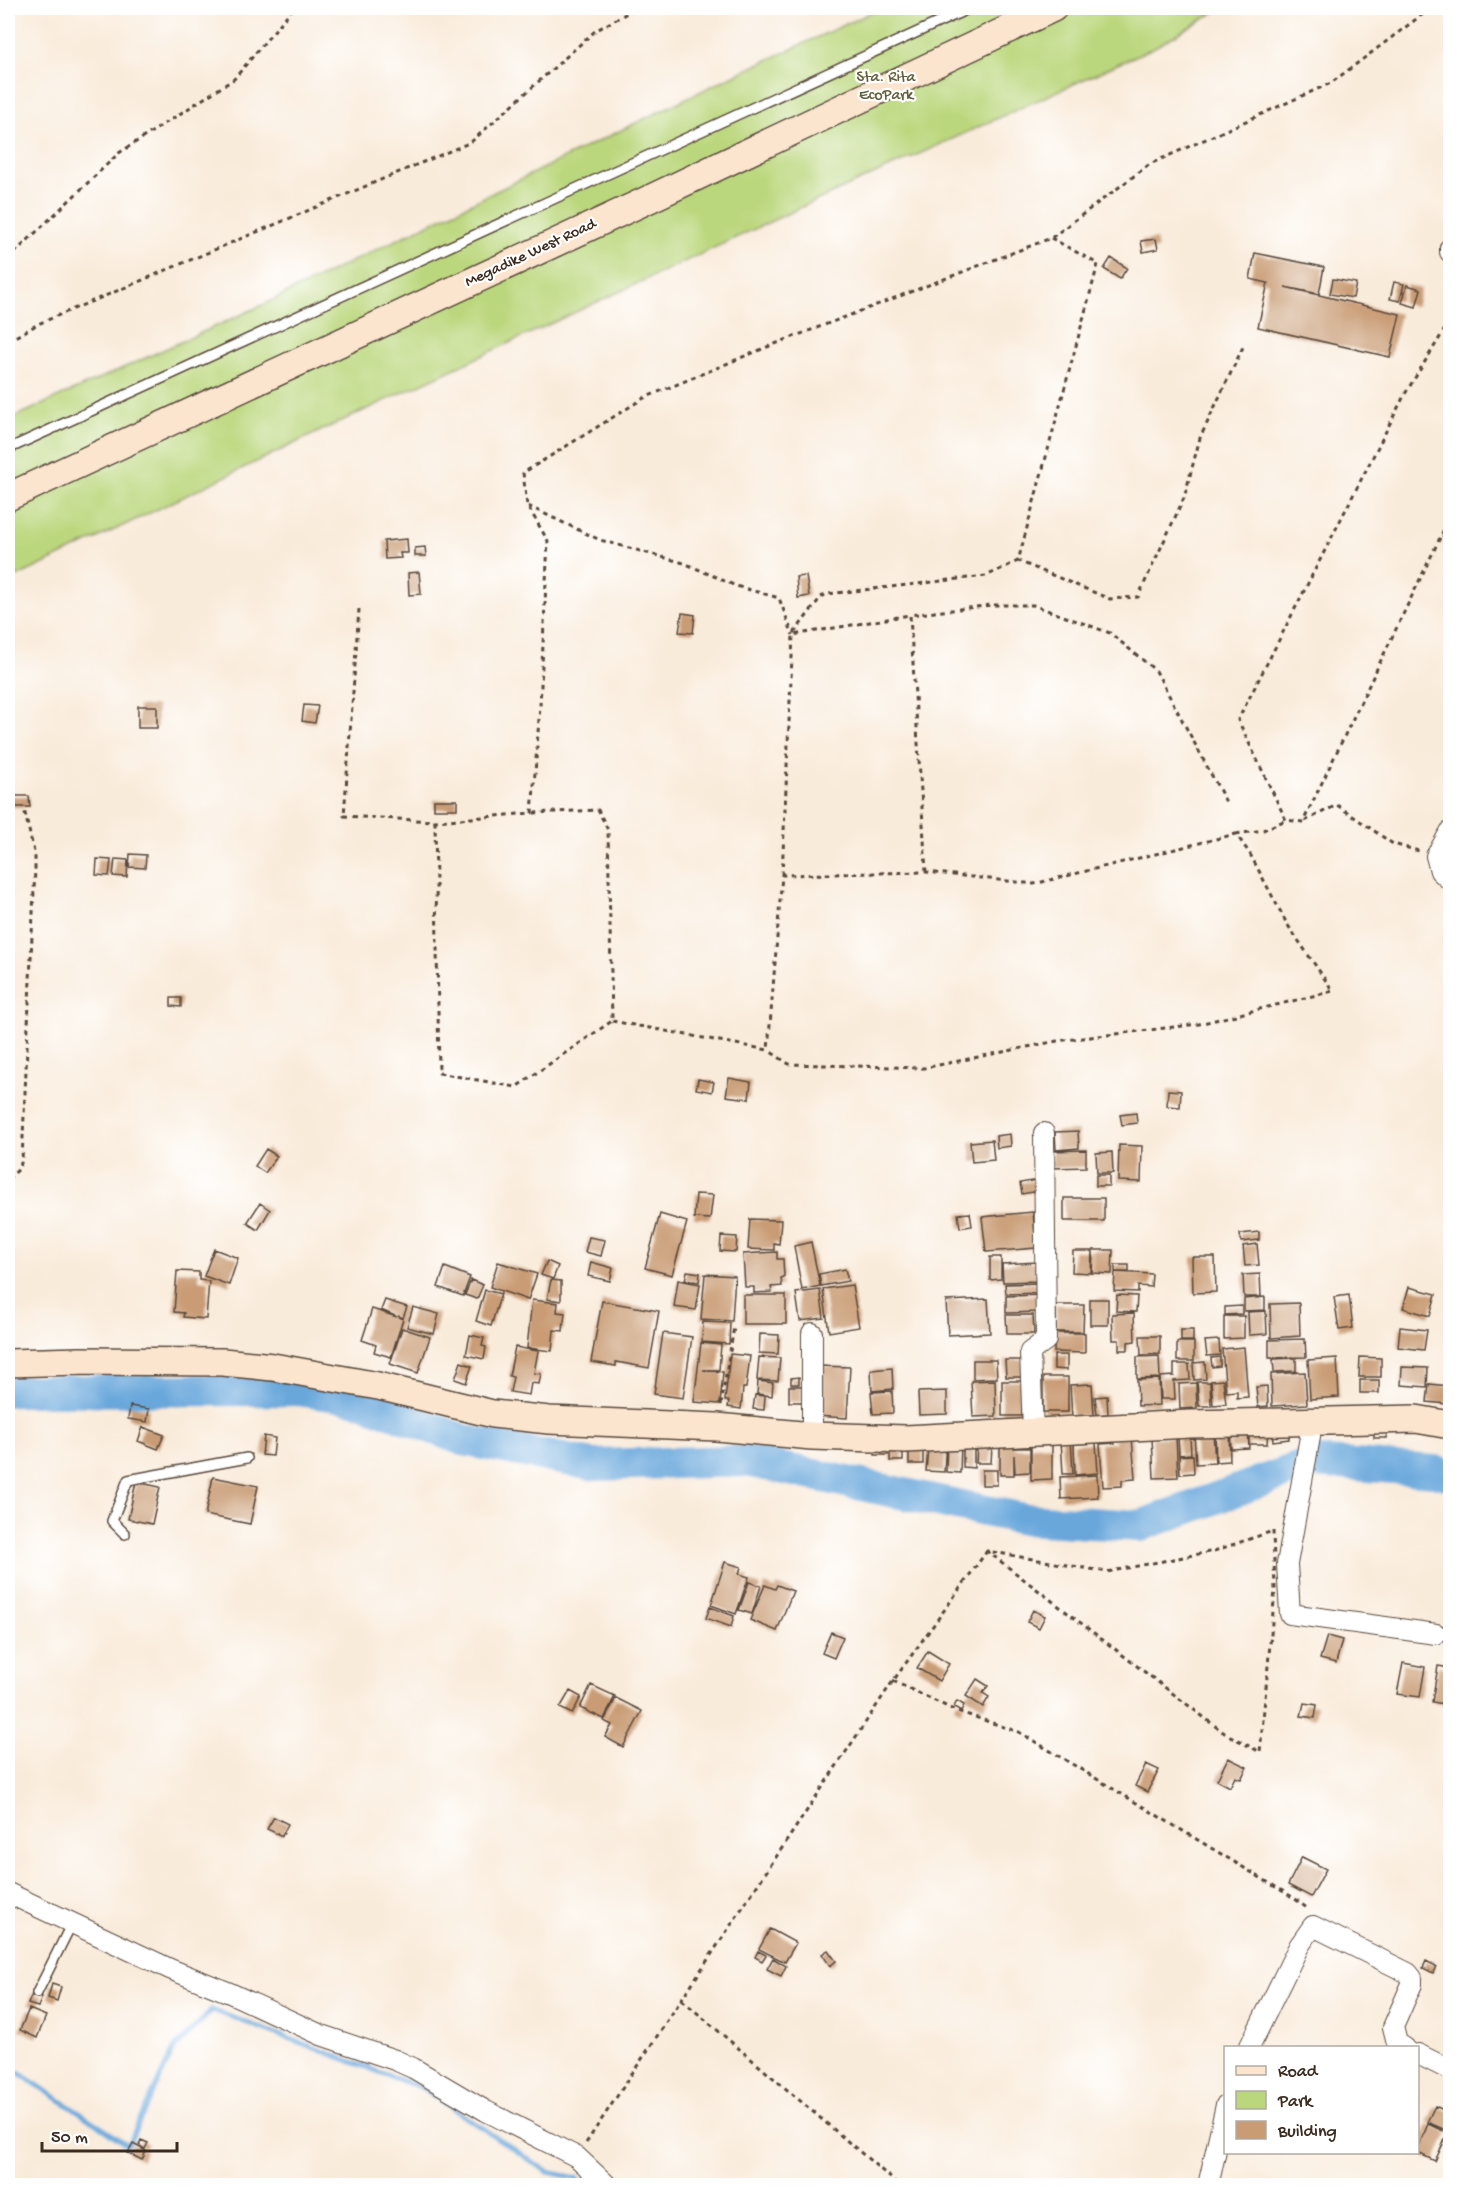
<svg xmlns="http://www.w3.org/2000/svg" width="1458" height="2193" font-family="'Gochi Hand',sans-serif">
	<style>
		.green { fill: #bbd77d; stroke: #7b804e; stroke-width: 1.5 }
		.lines { fill: none; stroke-linecap: round; stroke-linejoin: round }
		.stream { stroke: #69a7db; stroke-width: 5 }
		.river { stroke: #69a7db; stroke-width: 32 }
		.building { fill: #c99c74 }
		.lane-casing { stroke: #58473a; stroke-width: 12 }
		.street-casing { stroke: #58473a; stroke-width: 22 }
		.secondary-casing { stroke: #58473a; stroke-width: 30 }
		.path { stroke: #58473a; stroke-width: 3; stroke-dasharray: 4.5 4.5; stroke-linecap: butt }
		.lane { stroke: #fff; stroke-width: 9 }
		.street { stroke: #fff; stroke-width: 20 }
		.secondary { stroke: #fbe5cf; stroke-width: 27 }
		.labels { text-anchor: middle; dominant-baseline: central; stroke-width: 4.5; stroke-linejoin: round; paint-order: stroke }
		.park-label { font-size: 16px; fill: #615e3a; stroke: #fff }
		.street-label { font-size: 16px; fill: #3b2a1e; stroke: #fff }
	</style>
	<rect width="100%" height="100%" fill="#fff"/>
	<filter id="ink" filterUnits="userSpaceOnUse"><feTurbulence type="fractalNoise" baseFrequency=".0167" numOctaves="2"/><feDisplacementMap in="SourceGraphic" scale="12" xChannelSelector="R" yChannelSelector="G"/><feConvolveMatrix kernelMatrix="1 2 1 2 8 2 1 2 1" color-interpolation-filters="sRGB"/></filter>
	<filter id="wash" filterUnits="userSpaceOnUse"><feTurbulence type="fractalNoise" baseFrequency=".008" numOctaves="4" result="noise"/><feDisplacementMap in="SourceGraphic" scale="24" xChannelSelector="R" yChannelSelector="G"/><feGaussianBlur stdDeviation="1.35" result="paint"/><feColorMatrix in="noise" values="0 0 0 0 0 0 0 0 0 0 0 0 0 0 0 0 0 1.4 0 .05"/><feComposite in="paint" operator="in"/></filter>
	<g filter="url(#wash)">
		<rect width="100%" height="100%" fill="#f9ebda"/>
		<path class="green" d="M881 8H1222L1153 48 802 207 335 424 8 581V420L265 304 726 79Z"/>
		<g class="lines">
			<path class="stream" d="M8 2070 10 2067 128 2145 174 2049 212 2010 422 2088 548 2172 577 2178 586 2186"/>
			<path class="river" d="M8 1391 298 1390 356 1399 463 1440 593 1465 747 1461 1024 1519 1140 1526 1314 1462 1435 1471 1450 1475"/>
		</g>
		<g id="blocks">
			<path class="building" d="M1156 239 1158 249 1143 252 1141 241Z
				M1255 253 1324 267 1319 294 1285 287 1400 314 1390 357 1258 327 1268 283 1250 279Z
				M1111 258 1127 268 1120 279 1104 269Z
				M1333 279 1356 283 1353 298 1330 294Z
				M1394 282 1404 284 1400 301 1390 299Z
				M1407 285 1421 289 1416 307 1402 303Z
				M407 539 408 553H400L401 558 385 559 384 541Z
				M425 547 426 556H415V548Z
				M419 572 421 594 409 595 408 573Z
				M806 576 809 596 798 598 796 577Z
				M682 613 695 615 693 633 679 632Z
				M304 705 318 706 315 723 302 721Z
				M138 706H157V728H138Z
				M9 796H29L30 807H10Z
				M434 800H457V809H434Z
				M130 854 146 855 145 868 129 867Z
				M97 859 111 860 109 876 96 875Z
				M115 859 128 860 127 877 113 876Z
				M171 998H181V1007L171 1006Z
				M729 1078 751 1082 749 1099 726 1096Z
				M698 1079 714 1082 712 1092 696 1089Z
				M1168 1090 1181 1091 1180 1107 1167 1106Z
				M1136 1113 1137 1123 1122 1125 1120 1115Z
				M1078 1131 1079 1148 1056 1150 1055 1132Z
				M1010 1134 1011 1146 997 1148 996 1136Z
				M992 1140 994 1160 972 1162 970 1142Z
				M1119 1145 1142 1146 1141 1182 1118 1181Z
				M266 1149 277 1156 265 1173 255 1166Z
				M1086 1150V1167L1052 1168V1151Z
				M1112 1152 1113 1173H1097L1096 1153Z
				M1096 1175H1109V1186H1096Z
				M1037 1180 1039 1191 1022 1194 1020 1183Z
				M696 1194 713 1195 710 1219 694 1218Z
				M1064 1198H1104V1221H1064Z
				M260 1203 270 1210 258 1230 247 1223Z
				M1033 1212 1036 1248 986 1252 982 1217Z
				M970 1213 972 1226 960 1228 958 1214Z
				M660 1214 687 1222 672 1275 645 1268Z
				M750 1219 781 1220 779 1244 774 1243V1250L748 1249Z
				M1259 1232V1240L1241 1242 1240 1234Z
				M721 1236 737 1237 736 1252 720 1251Z
				M589 1237 605 1240 601 1256 585 1252Z
				M811 1242 820 1286 802 1290 794 1246Z
				M1257 1244 1259 1265 1245 1266 1243 1246Z
				M214 1249 238 1258 229 1285 204 1276Z
				M1093 1250H1113L1112 1274 1092 1273Z
				M1073 1251H1092L1091 1273 1072 1272Z
				M777 1252V1259H783L784 1277 781 1278 782 1286 771 1287 772 1292 754 1293V1287H745L743 1254Z
				M990 1257H1001V1279L990 1280Z
				M1192 1257H1215L1216 1292 1193 1293Z
				M547 1261 558 1266 553 1279 541 1275Z
				M498 1262 537 1274 528 1300 490 1287Z
				M591 1262 613 1268 610 1281 588 1276Z
				M1038 1262 1039 1281 1003 1282 1002 1264Z
				M1115 1265H1129V1272H1115Z
				M445 1267 470 1277 463 1296 438 1287Z
				M845 1269 848 1281 821 1286 819 1274Z
				M177 1271 199 1272V1280L209 1281 206 1319 183 1317 184 1313 174 1312Z
				M687 1271 700 1273 699 1282 685 1280Z
				M1115 1272 1152 1274 1151 1287 1138 1286V1292L1114 1291Z
				M705 1274 735 1276 732 1321 701 1319Z
				M1260 1274 1261 1297H1244L1243 1275Z
				M471 1280 483 1285 477 1299 465 1295Z
				M551 1280 561 1281V1301L547 1299Z
				M678 1280 700 1284 696 1310 674 1307Z
				M1037 1283 1038 1293 1006 1294 1005 1284Z
				M852 1285 859 1327 829 1332 823 1289Z
				M1409 1287 1436 1294 1430 1316 1403 1308Z
				M485 1290 501 1294 491 1326 476 1321Z
				M820 1290 824 1318 800 1321 796 1293Z
				M743 1295H786V1324H743Z
				M1037 1295V1312L1006 1313V1296Z
				M1117 1295 1137 1296 1136 1312 1116 1311Z
				M1349 1295 1353 1328 1339 1330 1334 1297Z
				M1265 1297V1310L1244 1311V1299Z
				M988 1299 990 1333 948 1335 946 1301Z
				M1090 1299H1108V1325H1090Z
				M385 1300 407 1307 403 1318 398 1316 403 1319 391 1357 374 1352 376 1345 362 1340 372 1309 397 1317 381 1310Z
				M532 1300 558 1303 557 1312 565 1313 563 1331 554 1330 552 1351 527 1348Z
				M602 1301 659 1311 649 1368 616 1362V1366L591 1362Z
				M1299 1303 1300 1336 1271 1338 1270 1304Z
				M1056 1305H1084L1083 1332H1056Z
				M1242 1306V1314L1225 1315V1307Z
				M413 1307 439 1314 434 1334 407 1327Z
				M1266 1311 1267 1334 1249 1335 1248 1312Z
				M1134 1313 1135 1341 1128 1342V1350H1119V1340H1113L1112 1314Z
				M1006 1315H1033L1034 1334H1007Z
				M1224 1316H1244V1338L1224 1339Z
				M703 1322 730 1323 729 1344 702 1342Z
				M1400 1327 1427 1330 1424 1350 1398 1347Z
				M402 1328 430 1337 418 1373 390 1364Z
				M1181 1330H1193V1341H1181Z
				M663 1333 692 1337 683 1398 654 1394Z
				M1055 1333H1085V1353L1054 1352Z
				M760 1334 779 1335 778 1354 759 1353Z
				M470 1335 484 1338 482 1346 486 1347 484 1359 466 1355Z
				M1140 1336H1160V1354L1141 1355Z
				M1305 1339 1306 1357 1269 1358V1340Z
				M1219 1340 1220 1355 1207 1356 1205 1341Z
				M1177 1342H1194V1361H1177Z
				M701 1343 721 1345 719 1370H703L723 1372 720 1404 694 1402Z
				M515 1347 538 1351 534 1373 541 1374 539 1384 531 1383 529 1395 510 1392 513 1377 509 1376Z
				M1244 1347 1248 1397 1237 1398V1391L1226 1392 1222 1349Z
				M730 1354 750 1356 746 1388H743L741 1409 728 1407 729 1401H725Z
				M1054 1355H1067V1370L1054 1369Z
				M1159 1356 1160 1378 1137 1379V1357Z
				M759 1357 780 1358 778 1381 757 1380Z
				M1220 1357V1366L1212 1367 1211 1358Z
				M1360 1357 1381 1358V1377H1359Z
				M1296 1358V1371L1274 1372 1273 1359Z
				M1337 1358 1339 1397 1310 1399 1308 1360Z
				M973 1360H996L997 1378 973 1379Z
				M1005 1360H1023L1024 1377H1006Z
				M461 1362 472 1366 466 1383 455 1379Z
				M1205 1362 1206 1379 1194 1380 1193 1363Z
				M1174 1364H1189L1190 1380 1174 1381 1175 1399H1161L1160 1377 1174 1376Z
				M819 1366 850 1367 847 1418 816 1416Z
				M1402 1367 1428 1368 1427 1387 1401 1385Z
				M892 1368 893 1389 872 1391 871 1370Z
				M1305 1372 1307 1404 1272 1406 1271 1374Z
				M799 1377V1384H791V1378Z
				M1043 1377H1068V1412H1043Z
				M1159 1379 1160 1405 1138 1406 1137 1380Z
				M995 1380 996 1416 973 1417 971 1381Z
				M1223 1380 1226 1404 1213 1405 1211 1381Z
				M1360 1380H1379V1393H1360Z
				M758 1381 773 1383 772 1396 757 1394Z
				M1002 1381H1022V1416H1002Z
				M1197 1382H1210L1211 1406H1199Z
				M1196 1383 1197 1408 1180 1409 1179 1384Z
				M1092 1384 1094 1415 1072 1416 1070 1385Z
				M1429 1384 1449 1386 1447 1404 1427 1402Z
				M789 1386H802V1402H789Z
				M1267 1386 1268 1406 1258 1407 1256 1387Z
				M892 1391 893 1413 873 1414 871 1392Z
				M947 1391V1414L919 1415 918 1392Z
				M755 1395 765 1396 764 1410 753 1409Z
				M1107 1396 1108 1414 1097 1415 1095 1397Z
				M130 1406 149 1409 147 1422 128 1419Z
				M143 1427 164 1435 158 1449 138 1441Z
				M1288 1427 1289 1439 1273 1441 1272 1429Z
				M1248 1428 1249 1448 1231 1449 1230 1429Z
				M1268 1429 1267 1444H1249V1430Z
				M1229 1431 1230 1461 1216 1462 1215 1432Z
				M1374 1431H1387V1438H1374Z
				M1213 1432 1215 1463 1196 1464 1194 1433Z
				M264 1436 275 1438 273 1456 262 1455Z
				M1132 1436 1135 1479 1122 1480V1486L1103 1487 1100 1444 1115 1443V1438Z
				M1190 1436 1191 1454 1179 1455 1178 1437Z
				M1176 1437 1178 1477 1154 1478 1152 1438Z
				M1061 1439H1071L1073 1474H1063Z
				M923 1441V1464H909V1442Z
				M947 1442H961L960 1473 946 1472Z
				M963 1442H974V1468L963 1467Z
				M1014 1442V1448H1030V1472L1015 1473 1014 1455V1475H1000V1443Z
				M890 1443H903V1461H890Z
				M946 1443 944 1472 926 1471 928 1448Z
				M1096 1443 1098 1473 1075 1475 1074 1444Z
				M875 1444H888V1455H875Z
				M1052 1445V1479L1031 1480V1446Z
				M977 1446H992L991 1463H976Z
				M1193 1455 1194 1473 1180 1474 1179 1456Z
				M982 1470H997V1485H982Z
				M1097 1475 1098 1497 1061 1499 1060 1477Z
				M213 1477 258 1486 250 1524 205 1515Z
				M136 1482 160 1487 152 1524 128 1519Z
				M725 1562 741 1567 739 1574 749 1577 736 1614 711 1605Z
				M749 1582 761 1586 752 1614 739 1610Z
				M765 1585 775 1589 777 1585 793 1591 777 1631 750 1620Z
				M710 1607 734 1616 731 1627 706 1618Z
				M1033 1610 1045 1616 1039 1628 1027 1622Z
				M831 1632 843 1637 834 1658 822 1653Z
				M1327 1636 1342 1640 1336 1663 1320 1659Z
				M928 1651 949 1664 939 1681 917 1668Z
				M1403 1663 1425 1667 1420 1697 1397 1694Z
				M1438 1666 1450 1668V1705L1432 1702Z
				M977 1679 988 1686 983 1693 989 1697 983 1707 966 1696Z
				M591 1685 615 1696 604 1719 580 1708Z
				M570 1691 581 1697 572 1714 560 1708Z
				M616 1698 642 1711 623 1747 605 1737 612 1725 604 1721Z
				M957 1701 964 1705 961 1711 954 1707Z
				M1304 1703 1317 1705 1315 1718 1301 1716Z
				M1228 1758 1247 1767 1241 1779 1235 1777 1230 1787 1217 1780Z
				M1146 1764 1159 1770 1147 1792 1135 1786Z
				M274 1817 288 1824 282 1836 267 1829Z
				M1302 1857 1326 1869 1311 1897 1288 1885Z
				M770 1929 796 1943 785 1962 759 1949Z
				M828 1950 836 1961 830 1966 822 1954Z
				M758 1951 766 1955 762 1961 755 1957Z
				M773 1958 786 1966 781 1976 767 1969Z
				M1426 1961 1436 1966 1433 1973 1423 1968Z
				M52 1984 61 1987 57 2001 48 1998Z
				M32 1994 42 1997 38 2007 28 2004Z
				M29 2009 46 2016 37 2038 20 2030Z
				M1435 2106 1450 2113V2126L1448 2131 1427 2122Z
				M1428 2124 1448 2133 1435 2161 1418 2153V2148Z
				M141 2140 148 2143 145 2149 139 2145Z
				M133 2144 146 2151 142 2160 128 2153Z
				M104 2180 114 2183 113 2186H102Z"/>
		</g>
	</g>
	<g filter="url(#ink)">
		<use href="#blocks" fill-opacity="0" stroke="#58473a" stroke-width="1.5"/>
		<g class="lines">
			<g class="lane-casing">
				<path id="lane" d="M8 449 970 8
					M125 1534 112 1521 128 1480 247 1458
					M37 1993 72 1923"/>
			</g>
			<g class="street-casing">
				<path id="street" d="M1450 248V252
					M1450 832 1436 856 1440 871 1450 880
					M1310 1421V1437L1287 1564 1290 1614 1436 1634
					M1033 1432 1030 1352 1046 1340 1044 1133
					M812 1436V1333
					M8 1893 170 1969 230 1993 321 2035 395 2060 413 2068 486 2111 577 2157 608 2186
					M1249 2048 1299 1946 1313 1926 1408 1973 1412 1978V1984L1393 2027 1397 2043 1405 2048
					M1418 2054 1450 2070
					M1208 2186 1226 2105"/>
			</g>
			<g class="secondary-casing">
				<path id="secondary" d="M8 497 643 202 1053 8
					M8 1363 80 1361 223 1362 273 1367 378 1386 493 1414 549 1420 717 1427 812 1436 906 1439 1190 1424 1416 1419 1450 1425"/>
			</g>
			<path class="path" d="M1051 238 1098 264 1018 561 1110 599 1138 597 1184 498 1200 438 1243 347
				M8 259 119 153 234 79 293 8
				M1450 321 1405 394 1238 720 1286 820 1303 822 1450 517
				M8 341 38 324 471 142 595 31 636 8
				M528 506 600 540 684 563 736 586 779 598 793 635
				M1442 535 1450 539
				M359 609 344 816 435 821 532 813 540 706 548 541 527 505 523 473 644 398 767 347 1051 238 1150 164 1331 83 1431 8
				M794 633 821 597 828 594 986 576 1018 561
				M435 821 439 1073 516 1087 612 1021 608 830 598 810 532 813
				M1305 821 1337 805 1393 844 1419 851
				M1236 834 1263 830 1286 820
				M926 872 910 615 992 605H1033L1110 633 1156 671 1227 804
				M782 875 793 635 910 615
				M612 1021 768 1050 782 875 926 872 1034 884 1236 834 1250 854 1287 924 1333 991 1199 1024 1057 1041 924 1068 789 1064 768 1050
				M8 1179 19 1169 22 1160 35 868V856L24 809
				M721 1405 734 1327
				M1273 1531 1275 1590 1260 1752 1223 1732 987 1551 1107 1572 1214 1551Z
				M893 1681 954 1710 1019 1732 1294 1898 1308 1909
				M682 2000 900 2186
				M586 2143 893 1681 987 1551"/>
			<use href="#lane" class="lane"/>
			<use href="#street" class="street"/>
			<use href="#secondary" class="secondary"/>
		</g>
	</g>
	<g class="labels">
		<g class="park-label">
			<text x="886" y="78">Sta. Rita<tspan x="886" dy="18">EcoPark</tspan></text>
		</g>
		<g class="street-label">
			<text transform="translate(531 254) rotate(-25)">Megadike West Road</text>
		</g>
	</g>
	<rect width="1458" height="2193" fill="none" stroke="#fff" stroke-width="30"/>
	<rect x="1224" y="2046" width="195" height="108" fill="#ffffff" stroke="#b1aaa5" stroke-width="1.5"/>
	<rect x="1236" y="2066" width="30" height="9" fill="#fbe5cf" stroke="#b1aaa5" stroke-width="1.5"/>
	<text x="1278" y="2076" font-size="18" fill="#3b2a1e">Road</text>
	<rect x="1236" y="2091" width="30" height="18" fill="#bbd77d" stroke="#b1aaa5" stroke-width="1.5"/>
	<text x="1278" y="2106" font-size="18" fill="#3b2a1e">Park</text>
	<rect x="1236" y="2121" width="30" height="18" fill="#c99c74" stroke="#b1aaa5" stroke-width="1.5"/>
	<text x="1278" y="2136" font-size="18" fill="#3b2a1e">Building</text>
	<path d="M42 2142v9h135v-9" fill="none" stroke="#3b2a1e" stroke-width="3"/>
	<text x="51" y="2142" font-size="18" fill="#3b2a1e" stroke="#ffffff" stroke-width="4.5" paint-order="stroke">50 m</text>
</svg>
